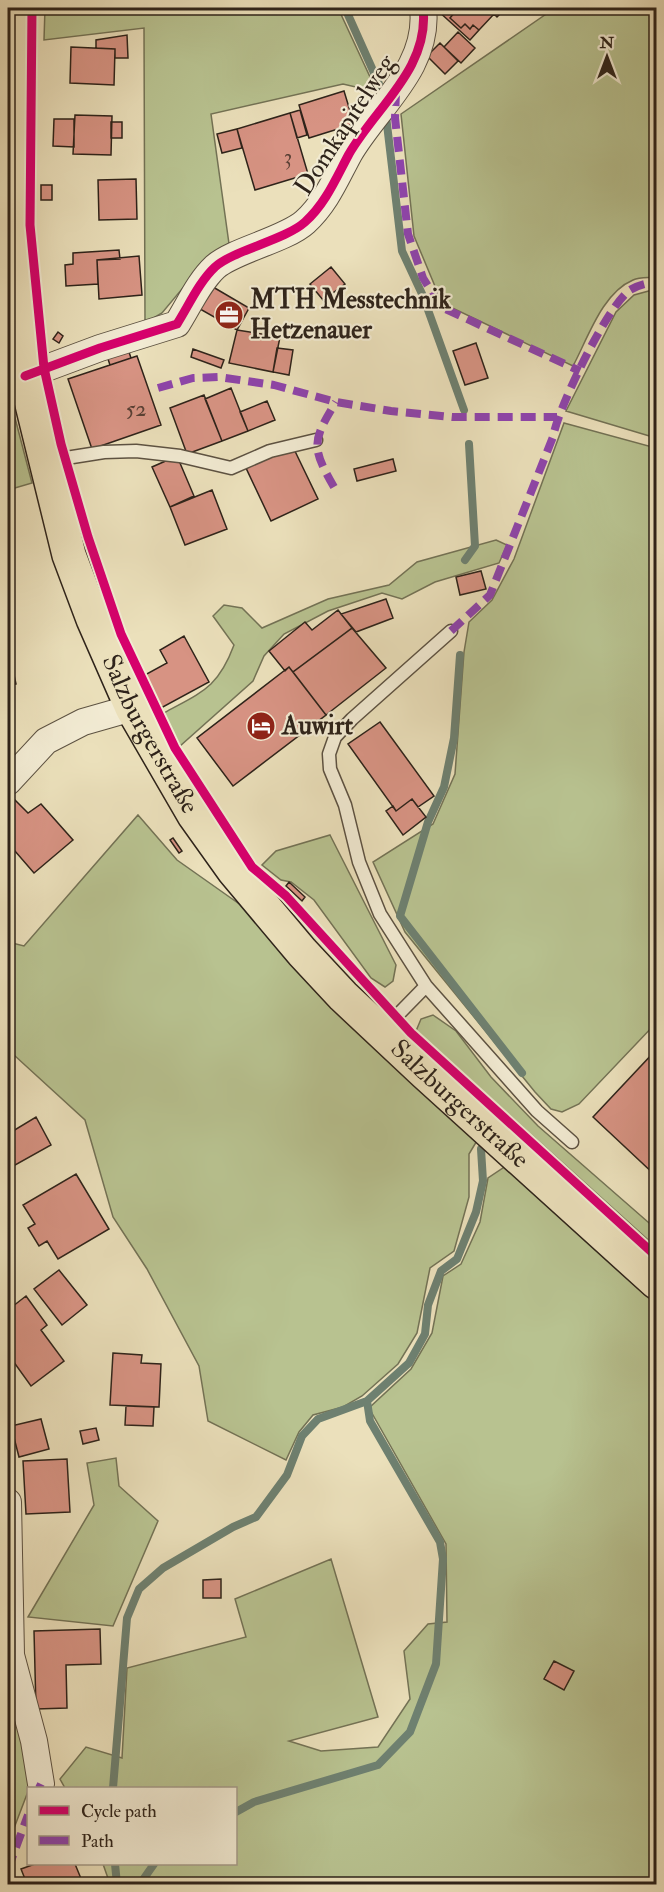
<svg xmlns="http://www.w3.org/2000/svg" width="664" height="1892" font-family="'IM FELL Double Pica',serif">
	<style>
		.green { fill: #b8c290; stroke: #737255; stroke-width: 1.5 }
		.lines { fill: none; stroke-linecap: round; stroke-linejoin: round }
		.stream { stroke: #6e8070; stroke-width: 8 }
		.building { fill: #d79383; stroke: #2e231a; stroke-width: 1.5 }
		.lane-casing { stroke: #5d5242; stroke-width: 15 }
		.street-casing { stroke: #5d5242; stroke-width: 28 }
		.primary-casing { stroke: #2e231a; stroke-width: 36 }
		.lane { stroke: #f2ebd3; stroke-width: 12 }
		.street { stroke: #f2ebd3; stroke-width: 26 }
		.primary { stroke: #ebe0bb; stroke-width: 33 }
		.quiet { stroke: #8e44ad; stroke-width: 8; stroke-dasharray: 15 8; stroke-linecap: butt }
		.cycleway-casing { stroke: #f2ebd3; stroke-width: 13 }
		.cycleway { stroke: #d6006c; stroke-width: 9 }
		.labels { text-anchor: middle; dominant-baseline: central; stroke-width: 4.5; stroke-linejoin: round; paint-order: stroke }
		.number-label { font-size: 22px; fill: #583f34 }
		.street-label { font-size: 26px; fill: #2e231a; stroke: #f2ebd3 }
		.poi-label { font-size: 26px; font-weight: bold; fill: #2e231a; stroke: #f2ebd3; text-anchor: start }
	</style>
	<rect width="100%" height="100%" fill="#ebe0bb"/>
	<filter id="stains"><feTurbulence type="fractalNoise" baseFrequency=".00333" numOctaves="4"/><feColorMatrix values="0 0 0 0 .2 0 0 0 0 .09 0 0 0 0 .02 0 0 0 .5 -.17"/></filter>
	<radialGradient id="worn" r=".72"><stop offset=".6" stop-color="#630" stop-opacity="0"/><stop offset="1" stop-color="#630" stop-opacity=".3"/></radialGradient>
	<path class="green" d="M45 8H338L377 92 343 84 211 114 230 251 202 265 162 313 145 323 144 28 44 40Z
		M555 8H656V277C649 278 640 277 633 280 602 293 588 338 573 366L442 303 414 236 401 114Z
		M656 289V438L566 411 616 312 634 295Z
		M8 391 32 483 8 490Z
		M564 423 656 448V1023L579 1104 562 1112 551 1109 535 1092 405 932 373 862 433 824 455 774 464 652 469 622 492 600 514 559Z
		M496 540 507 545 499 563 435 582 402 599 382 593 328 611 284 634 264 656 253 681 180 746 164 713C202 692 218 688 234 645L213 616 224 605 242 608 262 628 328 599 389 585 417 562Z
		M138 815 177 860 245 908 478 1139 469 1154V1197L454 1251 430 1268 417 1333 398 1364 362 1396 343 1407 313 1415 299 1432 286 1460 208 1421 199 1366 147 1269 113 1217 85 1120 14 1055 8 1057V942L24 946Z
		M330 835 396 965 393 981 385 987 371 978 314 900 291 882 281 880 262 865 276 851Z
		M433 1015 456 1031 491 1077 538 1126 656 1229V1247L416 1031 421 1019Z
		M506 1166 656 1305V1884H110L103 1864H236V1788H65L60 1779 86 1747 122 1758 127 1668 246 1637 235 1599 331 1559 378 1717 289 1741 321 1751 378 1747 410 1699 404 1651 428 1624 447 1622 446 1544 369 1408 411 1369 432 1333 443 1276 461 1264 480 1222 488 1178Z
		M116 1458 119 1486 158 1521 113 1626 28 1617 94 1505 87 1463Z
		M8 1650 32 1781 8 1844Z"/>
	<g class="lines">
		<path class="stream" d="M345 8 379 84 382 98
			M386 116 402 251 423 296 464 410
			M465 560 475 546 469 444
			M460 655 454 738 444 787 428 822 400 916 522 1073
			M113 1788 127 1618 139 1589 163 1568 233 1527 256 1517 287 1475 302 1436 318 1419 367 1401 409 1363 425 1334 428 1305 441 1271 457 1259 476 1212 483 1181 481 1149
			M236 1812 254 1802 378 1765 410 1732 436 1664 443 1559 440 1542 370 1421 367 1401
			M115 1864 117 1884
			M140 1884 154 1864"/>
	</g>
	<path class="building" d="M439 8H450L455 12 450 18 461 28 465 24 470 29 473 25 479 30 470 40 437 10Z
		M450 8H506L497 17 494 14 479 30 473 25 470 29 465 24 461 28 450 18 455 12Z
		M458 32 475 48 461 63 444 47Z
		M127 35 128 58H115V49L96 48V40Z
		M440 43 458 61 445 74 427 56Z
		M71 47 115 49 114 85 70 83Z
		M344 91 354 124 309 138 299 105Z
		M300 110 307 135 297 138 290 113Z
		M290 113 308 174 255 190 237 129Z
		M75 115 112 116 111 155 73 154Z
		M54 119H74V147L53 146Z
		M111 122H122V138H111Z
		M237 129 242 148 222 153 217 134Z
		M136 179 137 219 99 220 98 180Z
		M41 185H52V200H41Z
		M119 250 120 259 97 260 98 284 66 286 65 265 73 264V253Z
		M139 256 142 295 99 299 97 260Z
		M331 267 345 284 323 300 310 284Z
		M213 287 249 308 237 330 200 309Z
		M237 330 280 337 273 372 229 363Z
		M58 332 63 336 59 343 53 339Z
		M476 343 488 378 465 385 453 351Z
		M127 346 131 358 110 365 106 353Z
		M277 348 293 350 289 375 273 372Z
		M193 349 224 360 221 368 191 357Z
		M137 356 161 425 92 449 68 379Z
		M231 388 248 431 222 441 205 399Z
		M204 395 222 441 187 454 170 408Z
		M267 401 275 420 248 431 240 412Z
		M292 445 318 499 271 521 246 468Z
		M177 456 194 496 170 507 152 467Z
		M393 459 396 471 357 481 354 469Z
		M212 490 227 529 185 545 170 507Z
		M481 571 486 589 460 595 456 577Z
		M386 599 393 618 356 632 341 614Z
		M338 610 352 628 293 672 289 667 285 671 269 651 305 622 312 630Z
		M352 628 386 668 326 715 293 672Z
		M184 636 209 682 161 708 143 676 167 663 160 650Z
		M8 648 16 684 8 686Z
		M289 667 326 715 233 786 197 738Z
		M380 722 434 796 418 807 412 799 396 811 348 744Z
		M10 795 28 813 41 804 73 840 34 873 8 843Z
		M412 799 426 817 403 835 386 811 393 806 396 811Z
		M173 838 182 851 179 853 170 840Z
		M289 882 305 897 302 901 286 886Z
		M656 1050V1176L593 1117Z
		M36 1117 51 1145 8 1169V1134Z
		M76 1174 109 1229 58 1259 47 1241 39 1246 28 1228 35 1224 23 1205Z
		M59 1270 87 1305 62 1325 34 1289Z
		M26 1296 47 1325 41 1330 64 1361 31 1386 8 1354V1310Z
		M113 1353 142 1355 141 1363 161 1364 159 1407 110 1405Z
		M126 1406 154 1407 153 1426 125 1425Z
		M41 1419 49 1449 19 1457 11 1426Z
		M96 1428 99 1440 83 1444 80 1431Z
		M67 1459 70 1512 26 1514 23 1461Z
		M221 1579V1598H203V1580Z
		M100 1629 101 1664 66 1665 67 1708 36 1709 34 1631Z
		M554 1661 574 1671 564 1690 544 1679Z
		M35 1864H75L82 1881 74 1884H27L21 1869Z"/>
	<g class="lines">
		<g class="lane-casing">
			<path id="lane" d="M47 461 104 452 136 451 180 456 231 468 270 451 316 440
				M426 986 537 1111 572 1142
				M382 1031 426 986 380 914 359 862 345 805 330 769 329 754 335 737 352 719 451 631"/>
		</g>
		<g class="street-casing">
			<path id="street" d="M25 376 100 348 177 324C189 305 199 282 215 267 234 250 285 240 305 222 326 203 336 178 349 154 376 107 430 68 423 8
				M8 782 46 741 83 722 132 708
				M8 1502 11 1655 34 1741 41 1784"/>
		</g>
		<g class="primary-casing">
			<g id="primary">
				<path id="s1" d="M13 8 10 187 14 283 25 376 69 555 93 619 132 708 194 815 234 871 302 952 343 996 425 1073 656 1282"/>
			</g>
		</g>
		<use href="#lane" class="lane"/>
		<use href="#street" class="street"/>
		<use href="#primary" class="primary"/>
		<path class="quiet" d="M396 91 395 118 408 234 423 278 441 307 580 371
			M158 388 193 378 219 377 274 385 336 402 391 411 452 417H557
			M334 487C311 447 312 441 336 402
			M451 631 490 595 553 437C558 408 607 306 630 290 638 285 647 283 656 282
			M39 1788 41 1784
			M8 1869 28 1815"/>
		<g class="cycleway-casing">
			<path id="cycleway" d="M32 8 30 225 44 368 61 444 88 537 121 634 175 748 252 867 286 896 411 1033 656 1256
				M25 376 100 348 177 324C189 305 199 282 215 267 234 250 285 240 305 222 326 203 336 178 349 154 376 107 430 68 423 8"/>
		</g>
		<use href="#cycleway" class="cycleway"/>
	</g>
	<defs>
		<g id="office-disc" transform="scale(1.5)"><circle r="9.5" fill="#8f2418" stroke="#f2ebd3"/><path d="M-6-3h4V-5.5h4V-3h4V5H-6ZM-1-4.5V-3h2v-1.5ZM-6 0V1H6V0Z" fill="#fff"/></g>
		<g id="hotel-disc" transform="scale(1.5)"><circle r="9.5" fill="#8f2418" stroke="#f2ebd3"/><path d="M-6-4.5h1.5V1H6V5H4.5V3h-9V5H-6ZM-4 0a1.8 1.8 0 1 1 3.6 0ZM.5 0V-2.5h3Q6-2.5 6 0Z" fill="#fff"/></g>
	</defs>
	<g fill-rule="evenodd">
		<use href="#office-disc" x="229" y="315"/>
		<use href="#hotel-disc" x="261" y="726"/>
	</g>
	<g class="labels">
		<g class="number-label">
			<text x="288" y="157">3</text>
			<text x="136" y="409">52</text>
		</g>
		<g class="street-label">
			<text transform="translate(345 125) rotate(-57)">Domkapitelweg</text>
			<text stroke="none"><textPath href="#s1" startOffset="750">Salzburgerstraße</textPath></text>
			<text stroke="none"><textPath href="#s1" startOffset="1236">Salzburgerstraße</textPath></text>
		</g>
		<g class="poi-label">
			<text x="250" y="300">MTH Messtechnik<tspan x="250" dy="30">Hetzenauer</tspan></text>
			<text x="282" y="726">Auwirt</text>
		</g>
	</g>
	<rect width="664" height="1892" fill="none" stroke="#ebe0bb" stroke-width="30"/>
	<rect x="9" y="9" width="646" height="1874" fill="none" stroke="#2e231a" stroke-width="3"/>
	<rect x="15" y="15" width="634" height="1862" fill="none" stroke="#2e231a" stroke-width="1.5"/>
	<rect x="27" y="1787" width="210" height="78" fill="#f2ebd3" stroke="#a49b89" stroke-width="1.5"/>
	<rect x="39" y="1806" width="30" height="9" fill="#d6006c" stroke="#a49b89" stroke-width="1.5"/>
	<text x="81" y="1817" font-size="18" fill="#2e231a">Cycle path</text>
	<rect x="39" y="1836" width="30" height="9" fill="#8e44ad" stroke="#a49b89" stroke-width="1.5"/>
	<text x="81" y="1847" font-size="18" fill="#2e231a">Path</text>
	<g transform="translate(607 57)" stroke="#f2ebd3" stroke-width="4.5" paint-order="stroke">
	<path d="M0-4.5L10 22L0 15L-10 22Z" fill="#2e231a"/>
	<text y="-9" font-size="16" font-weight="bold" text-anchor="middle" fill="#2e231a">N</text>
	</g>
	<rect width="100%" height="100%" filter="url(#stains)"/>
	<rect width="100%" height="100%" fill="url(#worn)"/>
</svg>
